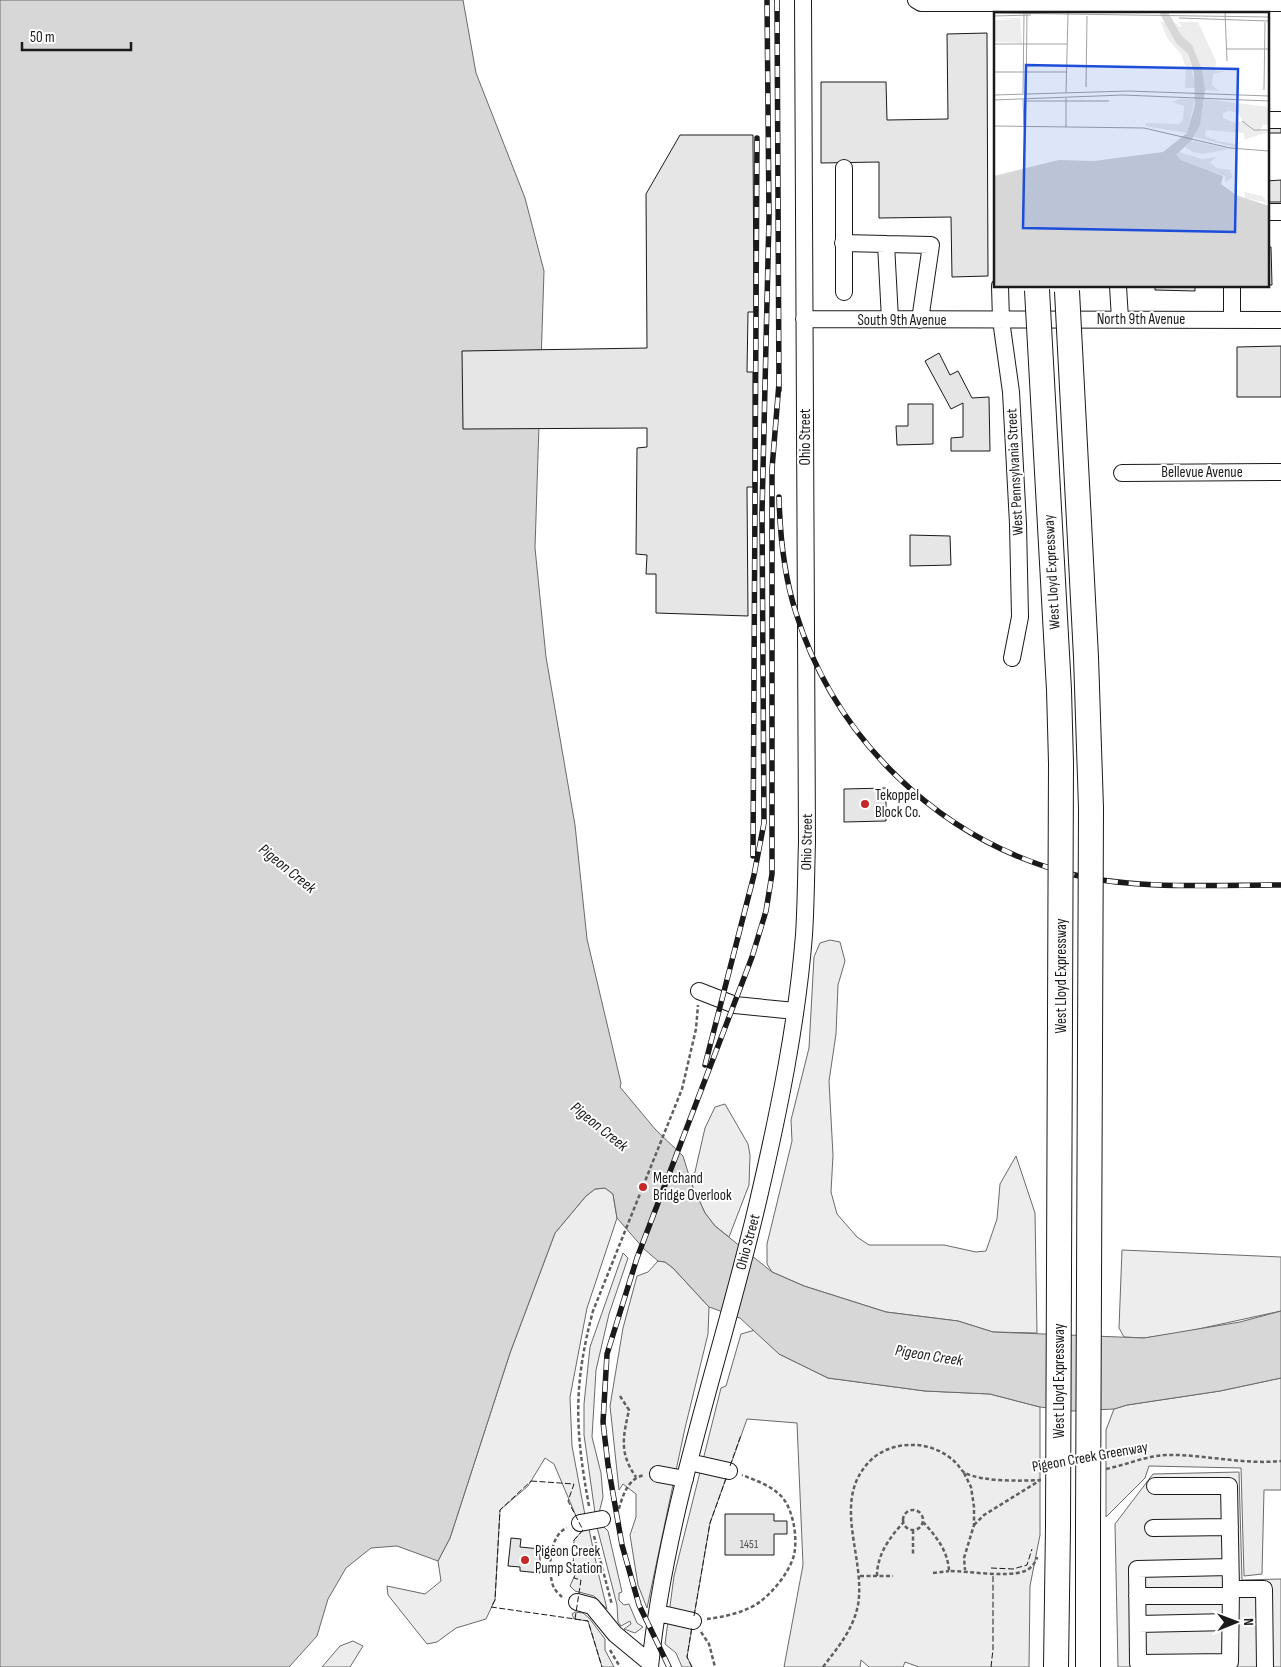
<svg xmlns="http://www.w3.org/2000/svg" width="1281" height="1667" font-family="'Sofia Sans Condensed',sans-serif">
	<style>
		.built { fill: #ededed; stroke: #6a6a6a }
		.water { fill: #d7d7d7; stroke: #6a6a6a }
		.building { fill: #e6e6e6; stroke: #1a1a1a }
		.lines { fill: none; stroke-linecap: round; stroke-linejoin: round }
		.minor-casing { stroke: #1a1a1a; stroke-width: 18 }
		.highway-casing { stroke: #1a1a1a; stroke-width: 26 }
		.path { stroke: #5f5f5f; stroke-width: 2.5; stroke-dasharray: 4 2.5; stroke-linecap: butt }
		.minor { stroke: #fff; stroke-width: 16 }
		.highway { stroke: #fff; stroke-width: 24 }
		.rail-casing { stroke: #1a1a1a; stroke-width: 5.5 }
		.rail { stroke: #fff; stroke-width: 4; stroke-dasharray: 11; stroke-linecap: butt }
		.highway-bridge-casing { stroke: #1a1a1a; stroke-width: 26; stroke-linecap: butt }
		.highway-bridge { stroke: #fff; stroke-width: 24 }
		.fence { stroke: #1a1a1a; stroke-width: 1; stroke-dasharray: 6 2.5; stroke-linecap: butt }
		.poi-dot { fill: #c62828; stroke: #fff; stroke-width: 2 }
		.labels { text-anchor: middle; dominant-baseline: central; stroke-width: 4; stroke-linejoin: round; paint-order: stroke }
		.number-label { font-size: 12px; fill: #4d4d4d }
		.street-label { font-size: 15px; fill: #1a1a1a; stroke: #fff }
		.poi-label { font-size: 15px; fill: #1a1a1a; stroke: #fff; text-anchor: start }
		.water-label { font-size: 16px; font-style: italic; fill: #1a1a1a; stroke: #fff }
		.inset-road { fill: none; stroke: #a3a3a3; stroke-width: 1 }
		.view { fill: #1d4ed8; fill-opacity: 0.15; stroke: #1d4ed8; stroke-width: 2.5 }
		.inset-edge { fill: none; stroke: #1a1a1a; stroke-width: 2.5 }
	</style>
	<rect width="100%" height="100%" fill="#fff"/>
	<path class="built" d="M830 940 840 942 845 961 838 985 836 1034 829 1081 833 1155 831 1192 837 1214 857 1237 869 1245H944L976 1252 986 1251 997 1219 1000 1184 1016 1156 1035 1213 1037 1333 993 1332 958 1321 886 1312 804 1286 772 1272 767 1264V1244L792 1141 791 1120 809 1048 814 957 820 943Z
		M725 1104 748 1144 750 1155 749 1185 729 1237 715 1226 705 1213 692 1185 705 1128 715 1107Z
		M605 1188 613 1194 617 1218 587 1308 570 1397 572 1446 585 1515 576 1516 554 1464 545 1458 528 1486 500 1510 495 1600 486 1619 456 1628 437 1642 427 1644 388 1595 387 1586 425 1594 441 1581 438 1561 450 1538 510 1353 555 1233 586 1196 595 1189Z
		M1122 1250 1281 1257V1311L1180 1333 1144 1338 1124 1337 1119 1328Z
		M623 1253 628 1258 609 1314 596 1370 592 1437 601 1473 603 1497 599 1513 602 1525 608 1531 622 1592 619 1593V1600L624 1605 629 1604 637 1623 643 1627 635 1633 624 1629 631 1624 630 1621 621 1626 618 1622 617 1605 597 1527 584 1435V1404L590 1347Z
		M658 1261 665 1262 673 1268 709 1307 708 1334 685 1428 647 1608 638 1585 630 1535 636 1517V1494L623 1484 619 1490 610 1406 623 1328 637 1276 648 1272Z
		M755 1330 779 1354 828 1378 925 1391 990 1394 1040 1407V1535L1030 1586 1029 1667H919L905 1662 903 1667H869L861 1660 860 1667H784L803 1565 797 1423 747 1419 710 1523 687 1657 692 1667H682L676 1653 665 1644 674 1576 721 1388 726 1386 741 1334Z
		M1281 1378V1490H1264L1262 1574 1244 1576 1241 1468 1149 1466 1145 1478 1106 1517V1430L1114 1409 1127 1405 1220 1391Z
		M1239 1472 1242 1580 1281 1579V1667H1118L1115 1524 1153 1474Z
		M589 1529 598 1572 607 1609 594 1596 575 1591 570 1586 575 1575 573 1572 574 1540 583 1530Z
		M575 1612 583 1613 589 1618 605 1639V1650L614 1667H602L588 1621 574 1619 572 1614Z
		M353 1641 363 1646 350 1667H322L340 1646Z"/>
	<path class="water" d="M0 0H463L476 73 525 198 544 271 535 548 546 657 575 825 587 939 621 1083 620 1087 655 1129 683 1156 692 1185 705 1213 715 1226 772 1272 804 1286 886 1312 958 1321 993 1332 1144 1338 1240 1322 1281 1311V1378L1220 1391 1127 1405 1114 1409 1072 1411 1040 1407 990 1394 925 1391 828 1378 779 1354 740 1318 709 1307 673 1268 665 1262 658 1261 644 1249 617 1218 613 1194 605 1188 595 1189 586 1196 555 1233 510 1353 450 1538 438 1561 397 1546 371 1548 346 1568 328 1599 317 1636 289 1667H0Z"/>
	<path class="building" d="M987 33 988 276 952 277 951 217 879 218V162L821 163V82H886L887 120 948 119 947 34Z
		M1267 120H1281V133H1267Z
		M680 135H753L754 312H748L747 372H753V487H747L748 616 656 613V574H646L647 555 636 554 637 448 647 447V428L463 429 462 351 647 348 646 194Z
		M1281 180V202H1267V181Z
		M1267 247H1271L1272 285H1267Z
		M1155 286H1195V291L1155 290Z
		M1281 346V397H1237V347Z
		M939 353 950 375 958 371 972 398 989 397 990 451H951V438L963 437V403L951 409 925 361Z
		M908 404H933V444L897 445 896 426H908Z
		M910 535 950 536 951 565 910 566Z
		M886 788V821L844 822V789Z
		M725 1514H774V1521H787V1534H774V1555H725Z
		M511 1538 521 1539 520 1547 540 1549V1573L520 1571V1567L508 1566Z"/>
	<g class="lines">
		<g class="minor-casing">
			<path id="minor" d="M916 0 921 3H1281
				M1267 120H1281
				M844 168V292
				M1267 212H1281
				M843 243 886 244
				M1000 286 1001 320 1011 392 1018 524 1020 617 1012 658
				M1118 286 1120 319
				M1232 286V320
				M804 319 1281 320
				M890 319 886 244 931 245 920 320
				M1122 473 1281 472
				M699 991 735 1005 795 1011
				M689 1462 729 1471
				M658 1474 685 1479
				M1155 1486H1229L1231 1589H1264L1265 1667
				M580 1523 602 1519
				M1153 1528 1230 1527
				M1230 1567 1137 1569 1138 1663 1230 1662 1231 1589
				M1137 1596H1231
				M577 1602 592 1606 615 1634 650 1663
				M658 1613 693 1621
				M1138 1624 1230 1622
				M650 1667C666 1507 723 1354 759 1197 779 1111 797 1023 804 935 806 904 806 873 807 842L803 0"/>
		</g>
		<g class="highway-casing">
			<path id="highway" d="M1023 0V14
				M1055 0 1056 14
				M1088 1523V1667
				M1056 1667 1058 1526"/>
		</g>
		<path class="path" d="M620 1396 629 1410C623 1437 619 1453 636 1477
			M1106 1469C1126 1465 1145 1456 1166 1455 1204 1454 1242 1465 1281 1461
			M964 1473 971 1487 974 1507V1525L964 1558 965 1570
			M589 1506C575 1430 573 1386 593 1311L682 1089 696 1029 698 1005
			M903 1520a10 10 0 1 1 20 0a10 10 0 1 1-20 0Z
			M617 1515C622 1499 626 1478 645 1475
			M923 1522C936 1536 948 1551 949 1571 970 1571 1005 1578 1025 1571 1031 1569 1036 1562 1037 1557
			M974 1525 984 1515 1039 1481
			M913 1530V1556
			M594 1536 612 1605
			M933 1573 949 1571
			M860 1576H893
			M877 1576C877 1555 889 1538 903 1523
			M562 1597C560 1595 556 1591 554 1588 547 1573 549 1534 567 1528
			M707 1619C724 1617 747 1612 761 1601 774 1591 790 1571 794 1555 798 1537 793 1506 779 1494 769 1485 755 1480 742 1475
			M701 1632 709 1644 715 1667
			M610 1650 620 1667
			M823 1667C838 1647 853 1630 858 1605 866 1557 831 1502 869 1462 879 1451 895 1445 910 1445 926 1444 944 1451 955 1462 959 1465 961 1471 965 1473 983 1482 1022 1481 1041 1480"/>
		<use href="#minor" class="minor"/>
		<use href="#highway" class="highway"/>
		<g class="rail-casing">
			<path id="rail" d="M777 0 779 390
				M779 497C780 536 784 576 796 613 835 739 939 839 1067 873 1129 890 1216 885 1281 885
				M753 856 757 138
				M705 1065 754 875 764 823 762 513 769 217 767 0
				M669 1667 639 1605 622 1545 608 1465 603 1422 607 1354 637 1258 752 957 766 911 772 874V469L779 383"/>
		</g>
		<use href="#rail" class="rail"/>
		<g class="highway-bridge-casing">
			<path id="highway-bridge" d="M1037 290 1059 690 1061 763 1058 1526
				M1067 291 1086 657 1091 808 1088 1523"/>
		</g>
		<use href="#highway-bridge" class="highway-bridge"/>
		<path class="fence" d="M730 1466 741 1435
			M531 1481 574 1484 568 1501 583 1530 574 1540 573 1572 575 1574 574 1578 581 1580 575 1619 491 1607 495 1600 500 1510Z
			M991 1568 1013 1569 1027 1565 1032 1549
			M694 1616 710 1523 727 1476
			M575 1619 588 1621 602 1667
			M692 1667 687 1657 692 1626
			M991 1667 993 1649V1574"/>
	</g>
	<g class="poi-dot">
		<circle cx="865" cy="804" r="5"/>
		<circle cx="643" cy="1187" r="5"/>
		<circle cx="525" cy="1560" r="5"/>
	</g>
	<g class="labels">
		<g class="number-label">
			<text x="749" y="1544">1451</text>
		</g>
		<g class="street-label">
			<text x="1141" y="319">North 9th Avenue</text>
			<text x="902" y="320">South 9th Avenue</text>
			<text transform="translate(805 437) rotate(-90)">Ohio Street</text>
			<text transform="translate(1015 472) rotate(-93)">West Pennsylvania Street</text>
			<text x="1202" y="472">Bellevue Avenue</text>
			<text transform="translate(1052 572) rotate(-93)">West Lloyd Expressway</text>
			<text transform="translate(807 842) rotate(-89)">Ohio Street</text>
			<text transform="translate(1061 976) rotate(-90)">West Lloyd Expressway</text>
			<text transform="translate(748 1242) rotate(-75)">Ohio Street</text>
			<text transform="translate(1059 1381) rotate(-90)">West Lloyd Expressway</text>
			<text transform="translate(1090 1457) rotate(-10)">Pigeon Creek Greenway</text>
		</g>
		<g class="poi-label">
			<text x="875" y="795">Tekoppel<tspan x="875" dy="17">Block Co.</tspan></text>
			<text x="653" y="1178">Merchand<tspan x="653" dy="17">Bridge Overlook</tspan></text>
			<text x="535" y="1551">Pigeon Creek<tspan x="535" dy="17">Pump Station</tspan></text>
		</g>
		<g class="water-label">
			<text transform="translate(287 869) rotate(39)">Pigeon Creek</text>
			<text transform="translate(599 1127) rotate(39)">Pigeon Creek</text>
			<text transform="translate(929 1356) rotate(9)">Pigeon Creek</text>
		</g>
	</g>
	<g transform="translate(994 12)">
		<rect width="275" height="275" fill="#fff"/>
		<path d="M26 6 28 31 0 30V8H22L0 6ZM167 10H171L182 31 194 42 202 76H191L192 56 187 42 173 26ZM180 10 186 15 188 14 184 10H204L222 49 221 59H232L219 62 218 73 225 79 211 78 208 57 198 33 187 23ZM186 87H201L193 121 151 114 153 111 185 112 189 108 190 94 178 90ZM210 87 275 95V114L269 112 266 119 275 120 252 127 240 135 200 125 206 114ZM235 99 244 101 249 109 241 111 229 106V101ZM212 118 250 121 251 128 241 132 224 129 211 124ZM197 129H200L235 137 209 142 199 140 191 135ZM185 140 208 147 223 145 216 150 222 156 236 158 239 165 232 170 231 164 187 148 182 143ZM250 180 268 184 274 191 251 186Z" fill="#ededed" fill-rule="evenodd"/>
		<path d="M165 0H174L187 23 198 33 208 57 211 78 206 114 197 129 182 143 187 148 229 164 227 172 242 183 275 194V275H0V164L65 148 100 149 169 140 193 121 201 93 200 61 194 42 182 31Z" fill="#d7d7d7"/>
		<path class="inset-road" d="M231 0 233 49M0 1 275 5M0 4 37 3M185 6 275 9M0 32H73M232 37H275M0 60H73M92 75 93 4M270 78 271 10M29 81 30 2M32 81 33 2M72 81 74 1M0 83 134 79 275 84M29 87 30 113M0 88 129 83 275 89M32 89H115M248 109 260 118H275M0 114 150 116 236 136 275 139M72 115V86"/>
		<path class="view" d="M32 53 244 57 241 220 29 216Z"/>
		<rect width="275" height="275" class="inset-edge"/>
	</g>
	<g transform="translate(1236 1622) rotate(89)" stroke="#ffffff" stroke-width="4" paint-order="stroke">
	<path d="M0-4L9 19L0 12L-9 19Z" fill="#1a1a1a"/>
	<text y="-8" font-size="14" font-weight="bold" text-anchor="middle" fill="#1a1a1a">N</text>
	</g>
	<path d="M22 42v8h109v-8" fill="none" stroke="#1a1a1a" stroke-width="2.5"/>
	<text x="30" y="42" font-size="15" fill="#1a1a1a" stroke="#ffffff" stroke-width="4" paint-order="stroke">50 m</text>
</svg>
